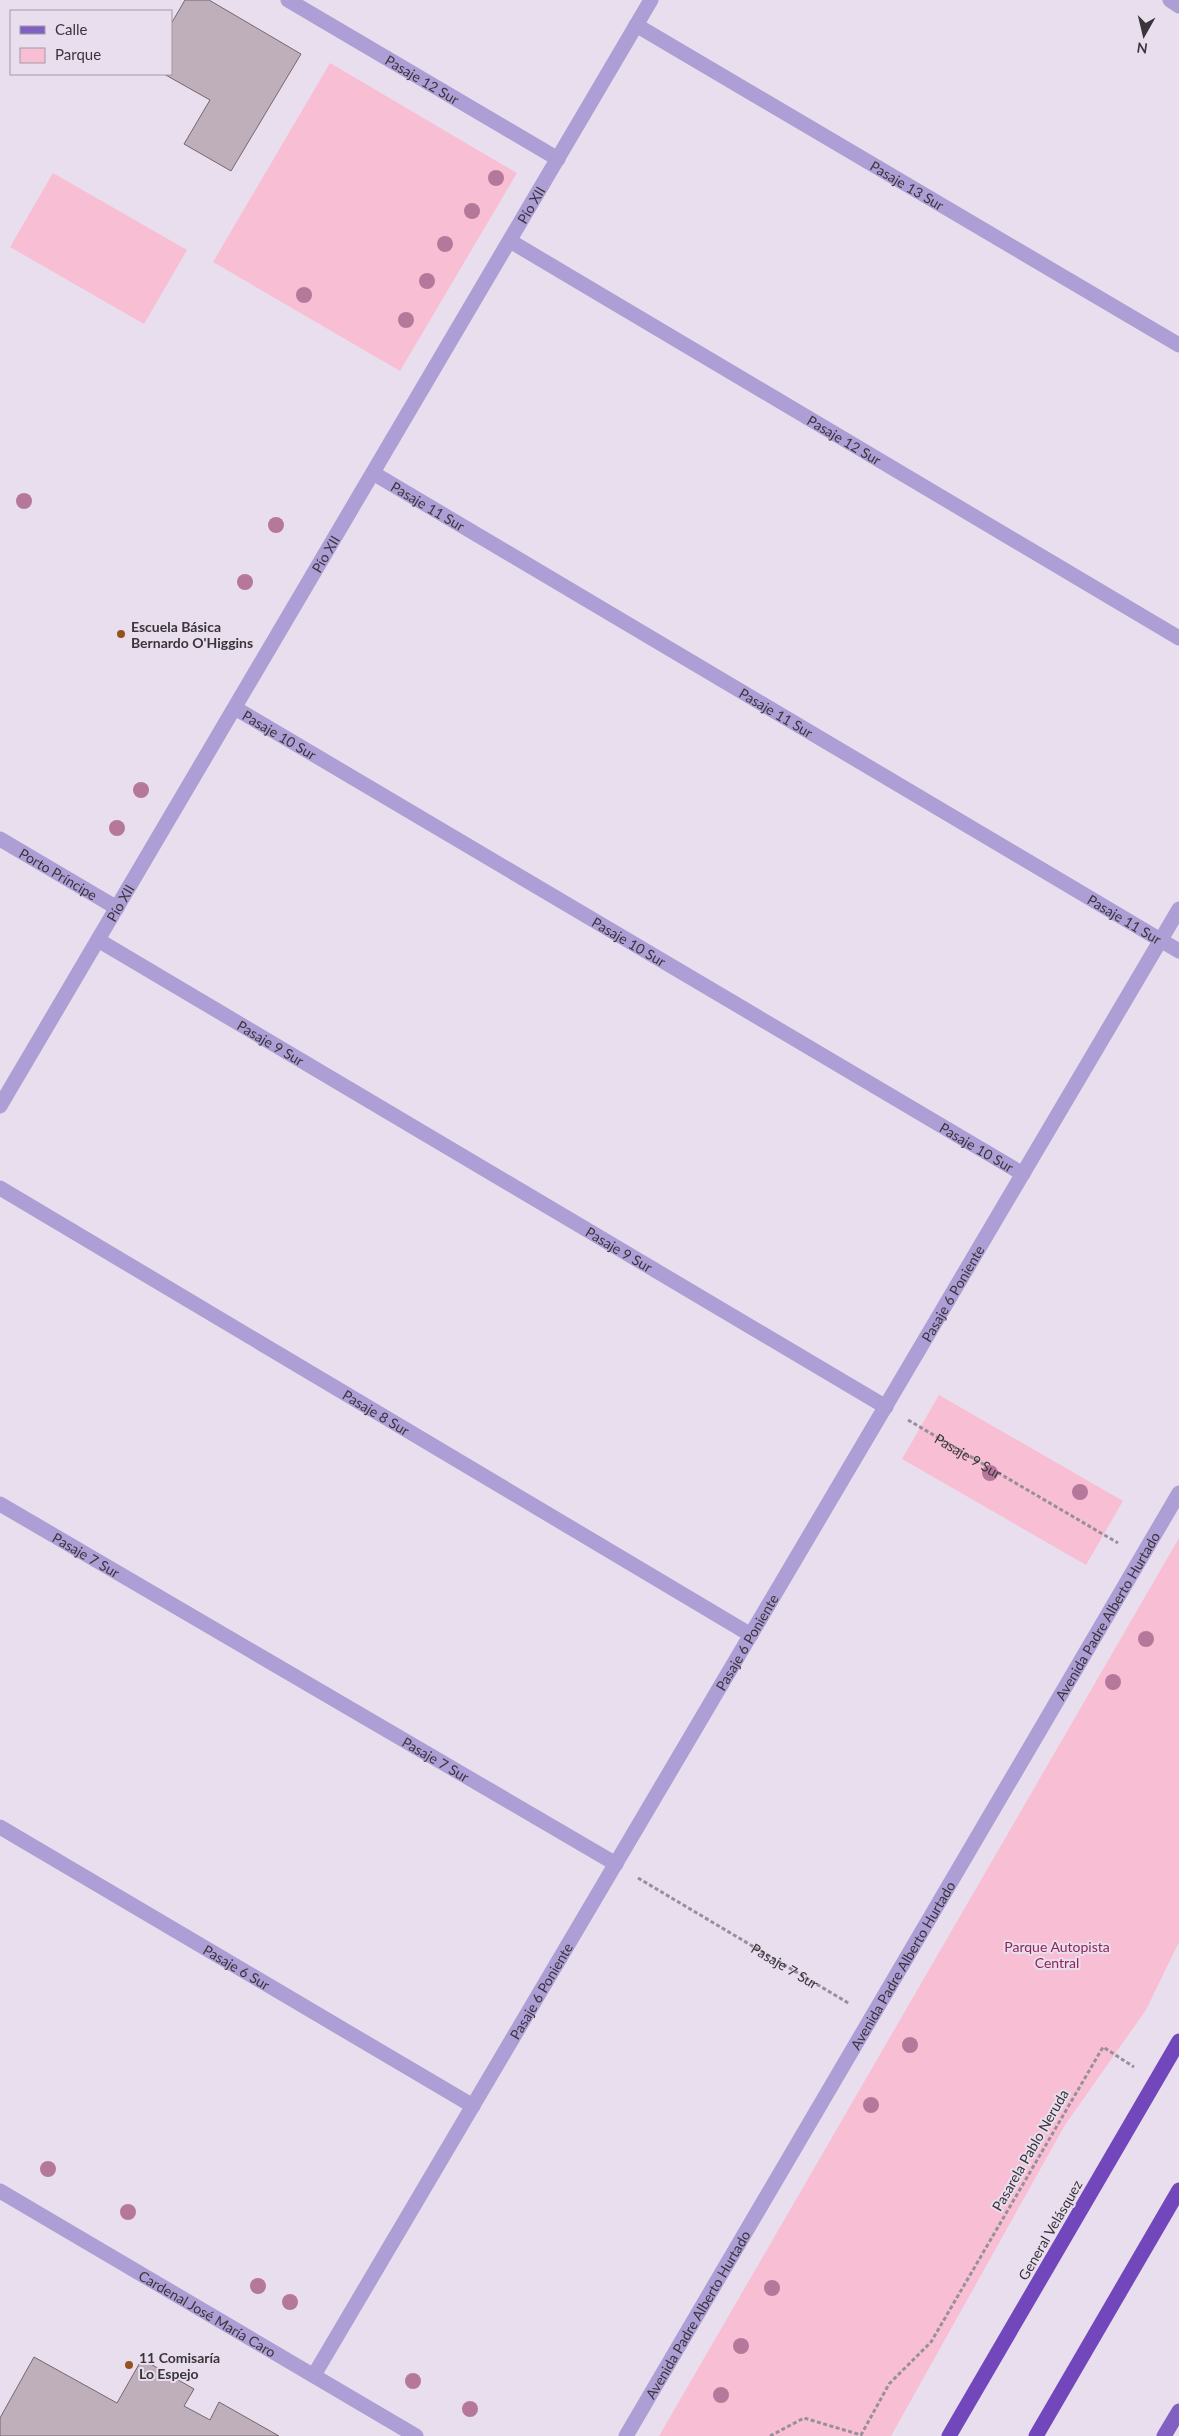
<svg xmlns="http://www.w3.org/2000/svg" width="1179" height="2436" font-family="Lato,sans-serif">
	<style>
		.green { fill: #f8bfd4 }
		.building { fill: #beafba; stroke: #746770 }
		.lines { fill: none; stroke-linecap: round; stroke-linejoin: round }
		.path { stroke: #978f9a; stroke-width: 3; stroke-dasharray: 4 2.5; stroke-linecap: butt }
		.minor { stroke: #ad9ed5; stroke-width: 15 }
		.major { stroke: #8260c3; stroke-width: 15 }
		.highway { stroke: #7347bc; stroke-width: 15 }
		.tree { fill: #b6789a }
		.poi-dot { fill: #945220; stroke: #e9deed; stroke-width: 2 }
		.labels { text-anchor: middle; dominant-baseline: central; stroke-width: 4; stroke-linejoin: round; paint-order: stroke }
		.street-label { font-size: 14px; fill: #39353b; stroke: #e9deed }
		.poi-label { font-size: 14px; font-weight: bold; fill: #39353b; stroke: #e9deed; text-anchor: start }
		.park-label { font-size: 14px; fill: #8d2557; stroke: #e9deed }
	</style>
	<rect width="100%" height="100%" fill="#e9deed"/>
	<path class="green" d="M330 63 517 173 400 371 213 262Z
		M53 173 187 250 144 324 10 247Z
		M939 1395 1123 1501 1086 1565 902 1459Z
		M1179 1538V1942L1146 2010 1065 2125 891 2436H659Z"/>
	<path class="building" d="M185 0H209L301 54 231 171 184 144 210 100 164 74H171V24Z
		M34 2357 117 2403 142 2359 194 2389 184 2406 210 2420 219 2402 279 2436H0V2418Z"/>
	<g class="lines">
		<g class="path">
			<path id="s1" d="M908 1420 1118 1543"/>
			<path id="s2" d="M638 1878 850 2004"/>
			<path d="M770 2436 804 2418 861 2435 889 2384 931 2342 1103 2047 1134 2067"/>
		</g>
		<g class="minor">
			<path id="s3" d="M288 0 558 159"/>
			<path d="M1170 0 1179 6"/>
			<path id="s4" d="M636 25 1179 345"/>
			<path id="s5" d="M510 241 1179 638"/>
			<path id="s6" d="M373 473 1179 951"/>
			<path id="s7" d="M235 708 1023 1174"/>
			<path id="s8" d="M0 839 117 908"/>
			<path id="s9" d="M98 940 886 1407"/>
			<path id="s10" d="M0 1106 651 0"/>
			<path id="s11" d="M0 1188 751 1635"/>
			<path id="s12" d="M0 1504 616 1864"/>
			<path id="s13" d="M0 1827 473 2106"/>
			<path id="s14" d="M0 2191 416 2436"/>
			<path id="s15" d="M314 2375 1179 909"/>
			<path id="s16" d="M626 2436 1179 1493"/>
		</g>
		<path class="major" d="M1164 2436 1179 2411"/>
		<path class="highway" d="M949 2436 1179 2041
			M1036 2436 1179 2190"/>
	</g>
	<g class="tree">
		<circle cx="496" cy="178" r="8"/>
		<circle cx="472" cy="211" r="8"/>
		<circle cx="445" cy="244" r="8"/>
		<circle cx="427" cy="281" r="8"/>
		<circle cx="304" cy="295" r="8"/>
		<circle cx="406" cy="320" r="8"/>
		<circle cx="24" cy="501" r="8"/>
		<circle cx="276" cy="525" r="8"/>
		<circle cx="245" cy="582" r="8"/>
		<circle cx="141" cy="790" r="8"/>
		<circle cx="117" cy="828" r="8"/>
		<circle cx="990" cy="1473" r="8"/>
		<circle cx="1080" cy="1492" r="8"/>
		<circle cx="1146" cy="1639" r="8"/>
		<circle cx="1113" cy="1682" r="8"/>
		<circle cx="910" cy="2045" r="8"/>
		<circle cx="871" cy="2105" r="8"/>
		<circle cx="48" cy="2169" r="8"/>
		<circle cx="128" cy="2212" r="8"/>
		<circle cx="258" cy="2286" r="8"/>
		<circle cx="772" cy="2288" r="8"/>
		<circle cx="290" cy="2302" r="8"/>
		<circle cx="741" cy="2346" r="8"/>
		<circle cx="413" cy="2381" r="8"/>
		<circle cx="721" cy="2395" r="8"/>
		<circle cx="470" cy="2409" r="8"/>
	</g>
	<g class="poi-dot">
		<circle cx="121" cy="634" r="5"/>
		<circle cx="129" cy="2365" r="5"/>
	</g>
	<g class="labels">
		<g class="street-label">
			<text stroke="none"><textPath href="#s3" startOffset="156">Pasaje 12 Sur</textPath></text>
			<text stroke="none"><textPath href="#s4" startOffset="315">Pasaje 13 Sur</textPath></text>
			<text stroke="none"><textPath href="#s10" startOffset="1046">Pío XII</textPath></text>
			<text stroke="none"><textPath href="#s5" startOffset="389">Pasaje 12 Sur</textPath></text>
			<text stroke="none"><textPath href="#s6" startOffset="64">Pasaje 11 Sur</textPath></text>
			<text stroke="none"><textPath href="#s10" startOffset="641">Pío XII</textPath></text>
			<text stroke="none"><textPath href="#s6" startOffset="469">Pasaje 11 Sur</textPath></text>
			<text stroke="none"><textPath href="#s7" startOffset="52">Pasaje 10 Sur</textPath></text>
			<text stroke="none"><textPath href="#s8" startOffset="68">Porto Príncipe</textPath></text>
			<text stroke="none"><textPath href="#s10" startOffset="236">Pío XII</textPath></text>
			<text stroke="none"><textPath href="#s6" startOffset="874">Pasaje 11 Sur</textPath></text>
			<text stroke="none"><textPath href="#s7" startOffset="458">Pasaje 10 Sur</textPath></text>
			<text stroke="none"><textPath href="#s9" startOffset="201">Pasaje 9 Sur</textPath></text>
			<text stroke="none"><textPath href="#s7" startOffset="862">Pasaje 10 Sur</textPath></text>
			<text stroke="none"><textPath href="#s9" startOffset="606">Pasaje 9 Sur</textPath></text>
			<text stroke="none"><textPath href="#s15" startOffset="1256">Pasaje 6 Poniente</textPath></text>
			<text stroke="none"><textPath href="#s11" startOffset="438">Pasaje 8 Sur</textPath></text>
			<text stroke="none"><textPath href="#s1" startOffset="70">Pasaje 9 Sur</textPath></text>
			<text stroke="none"><textPath href="#s12" startOffset="100">Pasaje 7 Sur</textPath></text>
			<text stroke="none"><textPath href="#s16" startOffset="951">Avenida Padre Alberto Hurtado</textPath></text>
			<text stroke="none"><textPath href="#s15" startOffset="851">Pasaje 6 Poniente</textPath></text>
			<text stroke="none"><textPath href="#s12" startOffset="505">Pasaje 7 Sur</textPath></text>
			<text stroke="none"><textPath href="#s16" startOffset="546">Avenida Padre Alberto Hurtado</textPath></text>
			<text stroke="none"><textPath href="#s2" startOffset="171">Pasaje 7 Sur</textPath></text>
			<text stroke="none"><textPath href="#s13" startOffset="275">Pasaje 6 Sur</textPath></text>
			<text stroke="none"><textPath href="#s15" startOffset="446">Pasaje 6 Poniente</textPath></text>
			<text transform="translate(1030 2150) rotate(-60)">Pasarela Pablo Neruda</text>
			<text transform="translate(1050 2230) rotate(-60)">General Velásquez</text>
			<text stroke="none"><textPath href="#s14" startOffset="241">Cardenal José María Caro</textPath></text>
			<text stroke="none"><textPath href="#s16" startOffset="141">Avenida Padre Alberto Hurtado</textPath></text>
		</g>
		<g class="poi-label">
			<text x="131" y="626">Escuela Básica<tspan x="131" dy="16">Bernardo O'Higgins</tspan></text>
			<text x="139" y="2357">11 Comisaría<tspan x="139" dy="16">Lo Espejo</tspan></text>
		</g>
		<g class="park-label">
			<text x="1057" y="1946">Parque Autopista<tspan x="1057" dy="16">Central</tspan></text>
		</g>
	</g>
	<rect x="10" y="10" width="162" height="65" fill="#e9deed" stroke="#a39aa6"/>
	<rect x="20" y="26" width="25" height="8" fill="#8260c3" stroke="#a39aa6"/>
	<text x="55" y="35" font-size="15" fill="#39353b">Calle</text>
	<rect x="20" y="48" width="25" height="15" fill="#f8bfd4" stroke="#a39aa6"/>
	<text x="55" y="60" font-size="15" fill="#39353b">Parque</text>
	<g transform="translate(1144 35) rotate(188)" stroke="#e9deed" stroke-width="4" paint-order="stroke">
	<path d="M0-4L9 19L0 12L-9 19Z" fill="#39353b"/>
	<text y="-8" font-size="14" font-weight="bold" text-anchor="middle" fill="#39353b">N</text>
	</g>
</svg>
